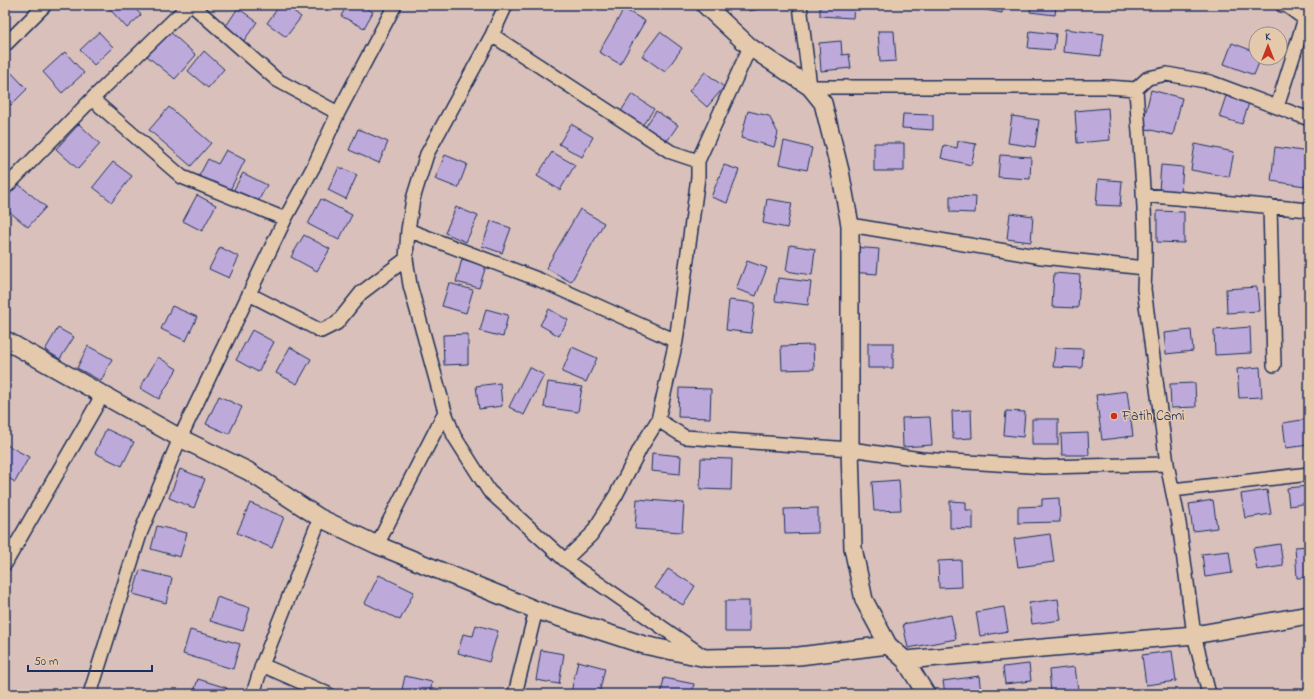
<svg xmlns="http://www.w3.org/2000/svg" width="1314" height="699" font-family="'Indie Flower',sans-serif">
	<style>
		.building { fill: #bdaada; stroke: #1b2f5e }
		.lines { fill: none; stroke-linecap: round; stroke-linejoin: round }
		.minor-casing { stroke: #1b2f5e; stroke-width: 16 }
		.tertiary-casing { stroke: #1b2f5e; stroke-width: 20 }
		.minor { stroke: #e5c9ac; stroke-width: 13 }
		.tertiary { stroke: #e5c9ac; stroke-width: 17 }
		.poi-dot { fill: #c8321e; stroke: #e5c9ac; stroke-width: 1.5 }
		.labels { text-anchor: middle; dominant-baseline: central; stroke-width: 3; stroke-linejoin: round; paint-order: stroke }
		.poi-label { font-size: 14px; fill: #1b2f5e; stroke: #e5c9ac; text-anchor: start }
	</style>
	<rect width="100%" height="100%" fill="#d9c0ba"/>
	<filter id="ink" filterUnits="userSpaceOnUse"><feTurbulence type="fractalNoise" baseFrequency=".025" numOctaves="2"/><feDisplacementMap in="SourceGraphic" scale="8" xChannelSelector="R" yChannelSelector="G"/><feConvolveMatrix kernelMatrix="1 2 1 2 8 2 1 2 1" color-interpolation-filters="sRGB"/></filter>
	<g filter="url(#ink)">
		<path class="building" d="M106 5H132L141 15 127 28Z
			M280 5H286L301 17 286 37 267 23Z
			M347 5H360L373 12 364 28 341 16Z
			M747 5H765L766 8 749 11Z
			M820 5H854L853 18 820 16Z
			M977 5H1003L1002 13 976 8Z
			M1031 5H1056L1055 15 1030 12Z
			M238 8 257 22 243 42 224 29Z
			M624 9 645 21 620 64 599 52Z
			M1065 29 1104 34 1101 56 1063 52Z
			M169 31 196 55 175 79 147 56Z
			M878 31H894L896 61 880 62Z
			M1030 31 1056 34 1054 50 1028 48Z
			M99 32 113 47 94 65 80 50Z
			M660 32 682 48 665 72 642 56Z
			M841 41 842 55 849 54 851 68 821 71 819 43Z
			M1232 43 1256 52V58H1261L1254 75 1224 64Z
			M204 51 224 69 208 88 188 71Z
			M65 52 84 73 62 93 43 72Z
			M5 66 27 89 11 105 5 99Z
			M705 72 724 87 707 107 689 91Z
			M1151 90 1182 98 1173 135 1142 128Z
			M632 94 654 109 639 130 618 116Z
			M1226 96 1249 103 1242 124 1219 117Z
			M169 107 211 143 191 166 149 130Z
			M1108 108 1110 140 1077 143 1075 111Z
			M656 111 678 125 663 147 642 132Z
			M748 111 769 116 778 133 774 147 741 138Z
			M903 114 933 115V130L902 128Z
			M1012 116 1039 120 1035 147 1008 143Z
			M79 124 100 144 78 169 56 149Z
			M571 124 593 137 582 157 559 144Z
			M358 129 388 142 379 163 349 150Z
			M784 141 812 148 807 170 779 164Z
			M958 141 976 144 971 165 941 158 944 145 957 148Z
			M874 143H904V171H874Z
			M1195 144 1234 152 1229 177 1191 170Z
			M1275 147 1309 152 1305 186 1271 181Z
			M226 150 245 160 229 192 199 176 208 159 218 164Z
			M552 152 575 165 560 190 537 176Z
			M445 155 467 164 458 188 435 179Z
			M1000 155 1031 157 1030 179 998 177Z
			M113 162 132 176 112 202 93 187Z
			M724 165 739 170 727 203 711 197Z
			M1161 165 1183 167 1181 192 1159 191Z
			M339 167 357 175 346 199 328 190Z
			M243 173 267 185 256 205 232 193Z
			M1098 179 1122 181 1120 206 1096 205Z
			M17 183 46 207 28 227 5 208V197Z
			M197 195 216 205 202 231 183 221Z
			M950 196 976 197 975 213 950 212Z
			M321 199 352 215 339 240 308 224Z
			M767 199 792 203 787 228 763 223Z
			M456 207 478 216 466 242 445 233Z
			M580 209 604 223 571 282 546 268Z
			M1157 211 1184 212V243L1157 242Z
			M1010 213 1033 216 1031 242 1007 239Z
			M491 221 511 228 502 253 482 246Z
			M304 235 330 249 317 271 291 257Z
			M1309 237V262H1306Z
			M790 245 815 249 812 275 786 271Z
			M220 247 239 257 229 278 209 269Z
			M852 247 879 249 877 274 850 272Z
			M462 259 486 266 479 288 456 282Z
			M747 261 767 268 756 296 736 289Z
			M1054 273 1080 275 1078 308 1052 307Z
			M778 278 811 282 808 305 775 301Z
			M449 283 473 290 466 313 442 306Z
			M1257 287 1259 311 1227 313 1226 289Z
			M729 300 755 303 751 333 726 330Z
			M172 306 197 317 186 341 161 329Z
			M486 309 508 315 503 337 480 331Z
			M549 309 568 320 559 336 540 325Z
			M1250 327 1251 353 1215 355 1214 330Z
			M58 328 74 337 60 359 45 350Z
			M252 330 274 342 258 372 236 360Z
			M1191 330 1193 351 1166 354 1164 333Z
			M468 334V364L444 365 443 335Z
			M868 343H893V368H868Z
			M813 345 814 369 782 370 781 346Z
			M88 346 112 359 101 381 77 368Z
			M290 347 311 359 297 384 276 373Z
			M572 347 597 358 586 382 562 372Z
			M1055 348 1083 349 1082 368 1053 367Z
			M158 357 177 369 159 399 140 388Z
			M529 367 544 375 524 415 509 407Z
			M1260 367 1262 397 1239 398 1237 369Z
			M548 382 582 387 578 412 544 407Z
			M500 383 502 406 479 409 476 386Z
			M1195 383 1196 407 1171 408 1170 384Z
			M679 388 711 389 710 418 678 417Z
			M1127 391 1133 436 1102 440 1096 395Z
			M219 396 242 407 229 434 206 424Z
			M971 410 972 438 953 439 952 411Z
			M1006 411 1025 412 1023 437 1004 435Z
			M930 417 932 445 903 447 902 418Z
			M1032 419H1058V445H1032Z
			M1308 419 1309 445 1286 448 1283 423Z
			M106 429 134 442 122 466 95 453Z
			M1088 433 1089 455H1062L1061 434Z
			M5 444 29 457 15 482 5 476Z
			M652 453 681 456 680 474 651 471Z
			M701 458 732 459 731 490 700 489Z
			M180 469 205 479 194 508 169 498Z
			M899 480 901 510 874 511 872 482Z
			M1309 486V503L1289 506 1287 488Z
			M1267 490 1271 514 1245 518 1241 494Z
			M1059 498 1060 522 1018 523V507L1042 506V499Z
			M637 499 684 503 682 532 635 529Z
			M1213 500 1217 528 1193 531 1189 504Z
			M950 501 966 502V510H973V529L950 528Z
			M250 503 284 517 272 548 237 533Z
			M818 508V533L785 534 784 509Z
			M157 526 187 533 180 557 151 549Z
			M1050 534 1054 562 1018 567 1014 539Z
			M1280 544 1283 566 1257 570 1253 548Z
			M1309 546V577L1297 578 1295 547Z
			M1229 551 1232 573 1205 577 1202 554Z
			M961 560 962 587 939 588 938 561Z
			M668 569 695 586 683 605 655 588Z
			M140 570 172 578 166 603 133 594Z
			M379 575 414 592 400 620 365 603Z
			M217 597 250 608 243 631 210 621Z
			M1058 599 1061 620 1032 624 1029 603Z
			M725 601H749V632H725Z
			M1004 607 1008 631 980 636 976 612Z
			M951 615 956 639 908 648 903 624Z
			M476 625 498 631 489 662 458 653 463 634 473 636Z
			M190 630 240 644 233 669 183 654Z
			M541 650 564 654 559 684 536 680Z
			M1172 651 1176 681 1146 685 1142 655Z
			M578 661 605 668 599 694H580L571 692Z
			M1029 664 1031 681 1005 684 1003 667Z
			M1075 667 1078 690 1051 693 1049 670Z
			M405 676 432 682 430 694H401Z
			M979 676 981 694H945L943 681Z
			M664 678 694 684 692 694H661Z
			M198 679 227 688 225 694H193Z"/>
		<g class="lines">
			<g class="minor-casing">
				<path id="minor" d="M192 5 277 80 338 113
					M506 5 492 35 427 154 413 199 408 230 406 259 410 285 445 412 454 436 489 491 565 560 591 535 616 495 641 447 658 420 685 437 850 449 921 459 1044 467 1167 464
					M800 5 810 87H1107L1136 89 1148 78 1167 74 1210 82 1309 119
					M1282 5 1287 6 1309 22
					M492 35 671 152 698 161
					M5 45 45 5
					M1136 89C1140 154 1148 224 1144 289L1167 464 1179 523 1194 635 1209 694
					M92 99 182 177 285 219
					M1277 107 1309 6
					M5 188 92 99 189 5
					M1143 195 1309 210
					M1270 206 1274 365
					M850 225 1042 257 1145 268
					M408 230 540 280 676 341
					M249 294 321 331 337 323 361 293 406 259
					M658 420 676 341 698 177V161L750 47
					M1173 490 1309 474
					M377 545 445 412
					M565 560 702 655
					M5 564 103 394
					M262 665 328 694
					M90 694 140 534 180 438 285 219 315 164 338 113 395 5
					M253 694 262 665 320 518
					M515 694 536 610"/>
			</g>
			<g class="tertiary-casing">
				<path id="tertiary" d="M705 5 750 47 810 87 823 103 840 171 850 225V449L853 548 864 600 888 645 905 660 926 694
					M5 340 180 438 248 471 320 518 377 545 536 610 644 645 706 658 799 656 888 645
					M905 660 1194 635 1309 615"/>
			</g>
			<use href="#minor" class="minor"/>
			<use href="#tertiary" class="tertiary"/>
		</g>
	</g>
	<circle class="poi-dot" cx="1114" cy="416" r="4"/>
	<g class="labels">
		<g class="poi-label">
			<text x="1122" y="416">Fatih Cami</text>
		</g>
	</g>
	<rect width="1314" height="699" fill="none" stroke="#e5c9ac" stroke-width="20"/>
	<rect x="10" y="10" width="1294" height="679" fill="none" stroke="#1b2f5e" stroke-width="1.5" filter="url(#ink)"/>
	<g transform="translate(1268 46)"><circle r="19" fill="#e5c9ac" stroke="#948b8d"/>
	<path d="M0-3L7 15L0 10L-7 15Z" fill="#c8321e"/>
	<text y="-6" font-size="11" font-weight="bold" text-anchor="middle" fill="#1b2f5e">K</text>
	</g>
	<path d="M28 665v6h124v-6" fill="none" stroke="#1b2f5e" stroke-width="2"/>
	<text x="34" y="665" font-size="12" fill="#1b2f5e" stroke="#e5c9ac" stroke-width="3" paint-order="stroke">50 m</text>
</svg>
